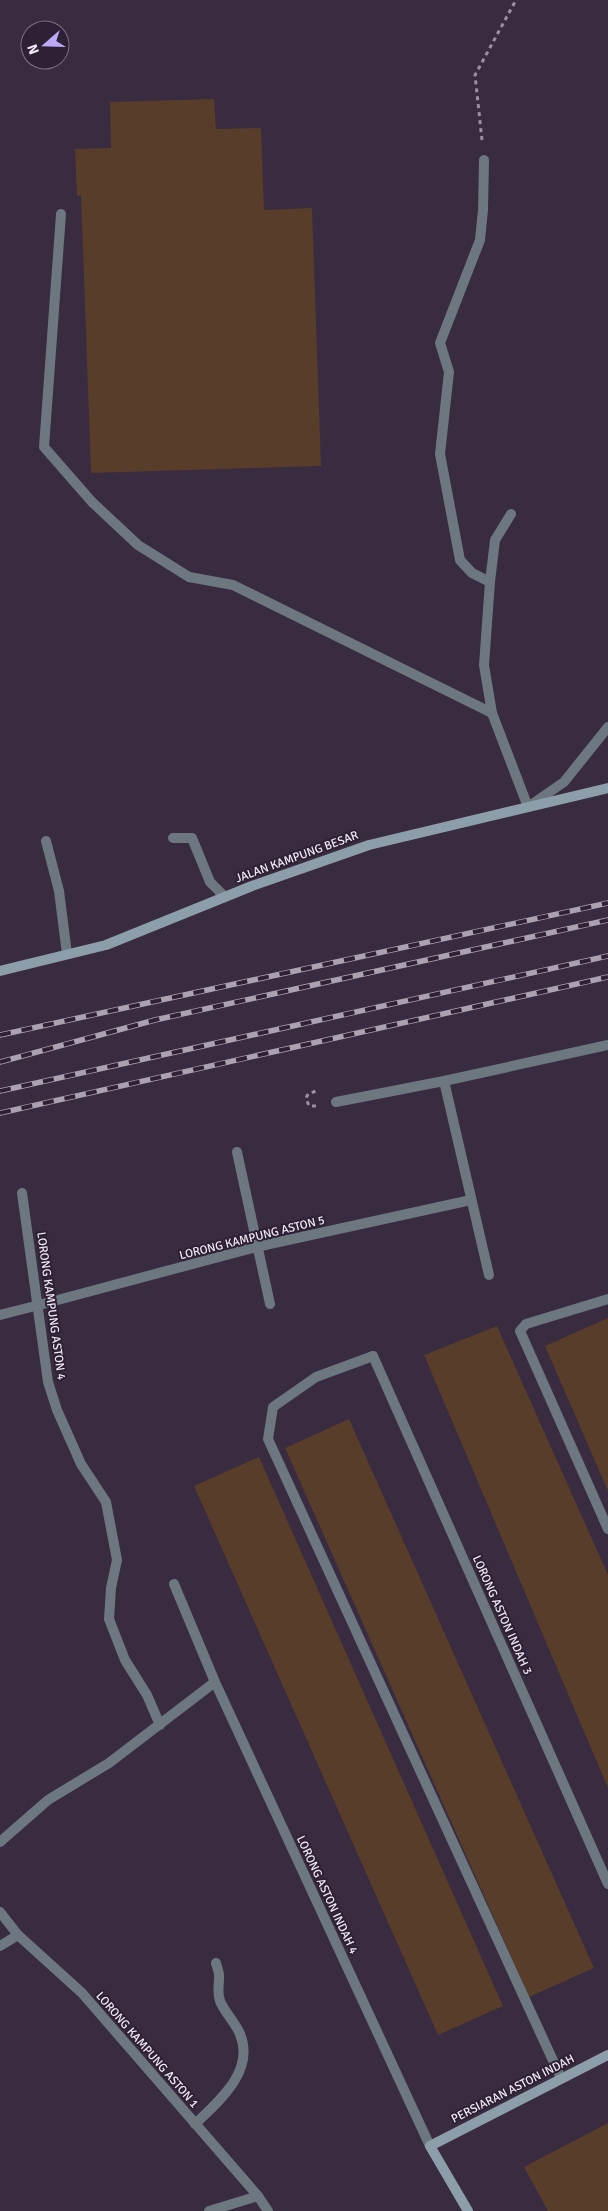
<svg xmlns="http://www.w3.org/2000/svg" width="608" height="2211" font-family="Signika,sans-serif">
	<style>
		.building { fill: #573d2a }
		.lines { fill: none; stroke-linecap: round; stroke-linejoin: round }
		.path { stroke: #9c90a1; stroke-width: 3; stroke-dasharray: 4 4; stroke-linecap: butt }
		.lane { stroke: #6c777f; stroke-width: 10 }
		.street { stroke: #6c777f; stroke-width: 10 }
		.secondary { stroke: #8d9eab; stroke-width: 10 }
		.rail-casing { stroke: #aca1b1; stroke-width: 5.5 }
		.rail { stroke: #2e2135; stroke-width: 4; stroke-dasharray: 11; stroke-linecap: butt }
		.labels { text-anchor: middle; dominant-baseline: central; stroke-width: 4; stroke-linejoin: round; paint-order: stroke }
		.street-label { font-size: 12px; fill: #f2e9f6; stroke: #2e2135 }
	</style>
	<rect width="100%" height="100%" fill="#392b40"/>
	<path class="building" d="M214 99 216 129 261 128 264 210 312 208 321 466 91 473 81 195 77 196 75 149 111 148 110 102Z
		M608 1318V1491L545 1346Z
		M497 1326 608 1575V1788L424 1355Z
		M349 1419 594 1968 529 1997 285 1448Z
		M259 1457 503 2006 438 2035 194 1486Z
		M608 2123V2211H548L524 2167Z"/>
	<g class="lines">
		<path class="path" d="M482 140 475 75 516 0
			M316 1106H309L306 1098 308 1094 319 1090"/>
		<path class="lane" d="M484 160 483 210 480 240 440 343 449 372 440 454 460 560 472 573 490 582
			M61 214 44 447 92 502 138 545 189 577 233 585 492 713
			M173 838H192L210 882 225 897
			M46 841 59 891 67 954
			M336 1102 444 1081 608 1045
			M608 1299 526 1324 520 1331 608 1529
			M0 1315 39 1305
			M373 1356 316 1377 273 1407 268 1439 561 2078
			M195 2124C220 2100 255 2071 240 2034 235 2022 225 2013 220 2001 217 1993 219 1986 219 1978 220 1973 217 1968 216 1963"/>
		<path class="street" d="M511 514 495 540 490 582 484 665 492 713 528 807 564 782 608 727
			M444 1081 489 1275
			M237 1152 270 1304
			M22 1193 48 1382 57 1410 81 1464 106 1502 117 1560 111 1588 109 1619 125 1660 147 1695 160 1725
			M39 1305 256 1247 471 1200
			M373 1356 608 1884
			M174 1584 215 1682 430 2146
			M0 1842 48 1800 109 1763 215 1682
			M0 1912 18 1935 82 1993 258 2196 268 2211
			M0 1946 18 1935
			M209 2211 258 2196"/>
		<path class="secondary" d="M0 971 106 945 252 886 369 845 608 788
			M468 2211 430 2146 608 2055"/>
		<g class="rail-casing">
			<path id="rail" d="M0 1035 608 903
				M0 1062 155 1020 608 920
				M0 1091 608 956
				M0 1113 608 977"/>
		</g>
		<use href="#rail" class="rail"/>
	</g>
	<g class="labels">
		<g class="street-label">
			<text transform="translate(297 857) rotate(-20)">JALAN KAMPUNG BESAR</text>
			<text transform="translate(252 1238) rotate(-14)">LORONG KAMPUNG ASTON 5</text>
			<text transform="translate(51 1306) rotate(82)">LORONG KAMPUNG ASTON 4</text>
			<text transform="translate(502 1615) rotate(66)">LORONG ASTON INDAH 3</text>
			<text transform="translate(327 1895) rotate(65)">LORONG ASTON INDAH 4</text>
			<text transform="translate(147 2050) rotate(49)">LORONG KAMPUNG ASTON 1</text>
			<text transform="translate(513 2089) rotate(-27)">PERSIARAN ASTON INDAH</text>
		</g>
	</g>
	<g transform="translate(45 45) rotate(250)"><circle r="24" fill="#2e2135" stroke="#7c7182"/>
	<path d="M0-4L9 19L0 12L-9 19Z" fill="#bbaaf6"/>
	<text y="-8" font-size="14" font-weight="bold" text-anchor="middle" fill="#f2e9f6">N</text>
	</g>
</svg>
